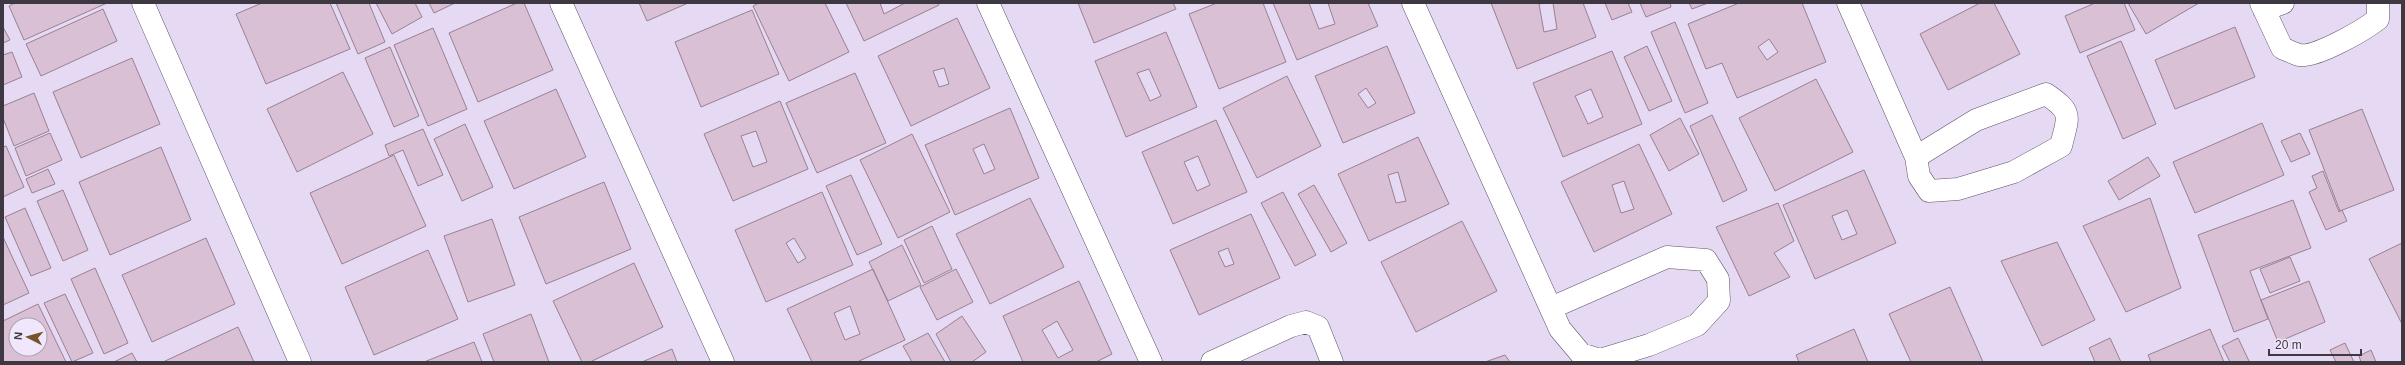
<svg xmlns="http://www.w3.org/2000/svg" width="2405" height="365" font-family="Helvetica,sans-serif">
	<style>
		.building { fill: #d9c0d4; stroke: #988193; fill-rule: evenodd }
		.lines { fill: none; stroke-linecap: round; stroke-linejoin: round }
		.minor-casing { stroke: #5d5167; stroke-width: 23 }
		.minor { stroke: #fff; stroke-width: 22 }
	</style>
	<rect width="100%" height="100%" fill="#e6d9f3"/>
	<path class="building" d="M15 3H107L24 40 9 6Z
		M262 3H330L350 49 266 84 236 14Z
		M336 3H369L385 42 358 54Z
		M376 3H415L422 17 392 34Z
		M429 3H455L434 13Z
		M517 3H524L553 70 478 102 449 33Z
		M639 3H688L647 21Z
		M759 3H825L849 52 789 81 753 6Z
		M846 3H880L884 14 905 3H938L939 5 864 41Z
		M1078 3H1173L1176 9 1094 43Z
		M1217 3H1263L1286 62 1219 89 1189 14Z
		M1273 3H1309L1319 29 1335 24 1328 3H1368L1378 26 1297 60Z
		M1491 3H1545L1539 4 1544 32 1557 29 1553 3H1583L1596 37 1517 69Z
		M1605 3H1628L1632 12 1612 20Z
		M1640 3H1670L1671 7 1646 17Z
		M1689 3H1708L1692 9Z
		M1739 3H1802L1826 62 1737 98 1722 63 1706 69 1688 24ZM1769 39 1778 52 1767 60 1758 47Z
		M1980 3H1994L2020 54 1948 90 1920 34Z
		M2095 3H2124L2135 30 2080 53 2065 16Z
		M2128 3H2199L2146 34Z
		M103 9 117 41 41 76 26 44Z
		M752 10 779 74 701 107 675 42Z
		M957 18 990 88 911 126 878 56ZM944 68 949 84 939 87 933 71Z
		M1675 22 1708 103 1685 113 1651 32Z
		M3 27 10 40 3 43Z
		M2235 27 2255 77 2175 109 2155 60Z
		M433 28 467 109 428 126 394 45Z
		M1166 32 1197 107 1126 137 1095 61ZM1149 69 1161 96 1150 101 1137 73Z
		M2121 41 2156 124 2123 139 2087 56Z
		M1387 46 1415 113 1343 143 1315 76ZM1366 88 1376 103 1368 108 1358 94Z
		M1647 46 1672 101 1649 111 1624 57Z
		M390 47 419 116 394 127 365 58Z
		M1612 51 1642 124 1563 157 1533 83ZM1591 89 1603 117 1588 124 1575 96Z
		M12 52 22 77 3 85V55Z
		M132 58 160 124 81 158 53 92Z
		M343 72 373 134 297 172 267 109Z
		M855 73 886 143 817 173 786 103Z
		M1287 76 1321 146 1257 178 1223 108Z
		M1816 79 1853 152 1775 191 1739 118Z
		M556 89 586 157 514 189 484 121Z
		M34 93 49 131 14 146 3 118V106Z
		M780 101 808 169 733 201 704 134ZM756 131 767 162 753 167 741 136Z
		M1010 108 1039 178 955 215 925 145ZM984 144 995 169 984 174 973 149Z
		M2362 109 2394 190 2340 211 2309 130Z
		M1712 115 1747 190 1723 202 1690 126Z
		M1680 118 1699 154 1669 171 1650 135Z
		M1216 120 1247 192 1173 224 1142 152ZM1198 156 1210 185 1197 191 1184 162Z
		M2262 123 2284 175 2195 213 2173 162Z
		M465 124 493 187 462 201 434 139Z
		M423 129 443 175 418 186 403 150 389 156 385 145Z
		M50 133 62 160 26 176 15 148Z
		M2300 133 2310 154 2291 162 2281 141Z
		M912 134 950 212 898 238 860 160Z
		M1418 137 1449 204 1369 241 1338 174ZM1398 172 1406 201 1396 203 1388 175Z
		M1639 144 1672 214 1594 252 1561 182ZM1624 181 1634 209 1621 213 1612 185Z
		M6 146 24 187 3 197V147Z
		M161 147 191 220 110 255 79 182Z
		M394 155 426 226 342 264 310 193Z
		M2148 157 2160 176 2119 200 2108 181Z
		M48 169 55 184 32 193 26 179Z
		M1864 170 1896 243 1815 279 1783 205ZM1847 210 1857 234 1842 240 1832 216Z
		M2323 171 2339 212 2342 210 2347 221 2326 230 2309 192 2317 188 2312 176Z
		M851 175 882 244 857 255 826 186Z
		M604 182 631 249 546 284 519 217Z
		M1314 185 1347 243 1331 252 1298 194Z
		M63 190 88 250 63 261 37 201Z
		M822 192 853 265 766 302 735 230ZM794 238 806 258 798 263 786 243Z
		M1283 192 1316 255 1295 266 1261 203Z
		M1030 198 1064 267 990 304 956 234Z
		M2150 198 2181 288 2126 312 2083 226Z
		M2293 200 2311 248 2250 271 2268 319 2234 332 2198 235Z
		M1778 203 1794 241 1774 253 1790 277 1749 296 1716 227Z
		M25 208 51 268 31 276 5 217Z
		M1251 214 1280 278 1199 315 1170 250ZM1228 248 1234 264 1225 267 1218 252Z
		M492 219 515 285 468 302 444 236Z
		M1462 221 1497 291 1416 332 1381 262Z
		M932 226 952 269 924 283 904 240Z
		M3 237 29 293 3 305Z
		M206 238 235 304 152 342 122 275Z
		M2057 242 2095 320 2042 346 2001 261Z
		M2402 243V324L2369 259Z
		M902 245 921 285 888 301 869 262Z
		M428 250 458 319 374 355 345 287Z
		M2290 257 2300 281 2270 293 2260 269Z
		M634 263 663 327 590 362H582L553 301Z
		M95 268 128 343 104 354 71 279Z
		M873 269 905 340 857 362H812L787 309ZM850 306 860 334 845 340 834 313Z
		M956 269 973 302 937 320 920 287Z
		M1079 281 1112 354 1096 362H1023L1003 316ZM1057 321 1073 350 1058 358 1042 330Z
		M2309 281 2325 322 2278 342 2261 300Z
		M1950 287 1983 362H1911L1889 314Z
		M65 294 93 353 72 362 44 303Z
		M38 304 66 362H3V321ZM16 325H40V349H16Z
		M531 314 549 362H494L483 334Z
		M962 316 986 352 972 362H951L936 334Z
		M238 327 254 362H163Z
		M1854 329 1868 362H1799L1796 355Z
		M2210 329 2224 362H2151L2148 355Z
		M928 333 945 362H912L903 346Z
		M2110 338 2121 362H2095L2089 348Z
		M2238 338 2249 361 2248 362H2230L2222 346Z
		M474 342 482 362H424Z
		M2345 343 2354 362H2336L2330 350Z
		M672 349 677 362H642Z
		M2371 350 2376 362H2361L2359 356Z
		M132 353 137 362H114Z
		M1505 355 1510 362H1485Z"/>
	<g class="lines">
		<g class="minor-casing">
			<path id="minor" d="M143 3 300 362
				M561 3 723 362
				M988 3 1151 362
				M1413 3 1560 329 1581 354 1600 360 1649 345 1697 325 1719 301 1718 279 1706 260 1667 257 1551 308
				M1848 3 1916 157 1919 176 1929 191 1958 189 2014 172 2061 146C2068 116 2074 113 2046 94L1976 120 1916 157
				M2261 3 2282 48C2287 50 2293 53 2299 55 2316 58 2364 30 2378 19V3
				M2264 10 2283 3
				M1212 362 1291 326 1306 322 1318 327 1332 362"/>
		</g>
		<use href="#minor" class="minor"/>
	</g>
	<rect width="2405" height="365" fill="none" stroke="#3d3842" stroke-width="8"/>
	<g transform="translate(28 337) rotate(276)"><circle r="19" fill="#f1e7fc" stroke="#a9a1b2"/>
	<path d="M0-3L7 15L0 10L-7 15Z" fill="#76552c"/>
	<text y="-6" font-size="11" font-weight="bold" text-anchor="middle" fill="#3d3842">N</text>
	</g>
	<path d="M2269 349v6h92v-6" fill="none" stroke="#3d3842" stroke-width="2"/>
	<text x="2275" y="349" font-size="12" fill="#3d3842" stroke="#f1e7fc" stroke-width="3" paint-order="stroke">20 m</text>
</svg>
